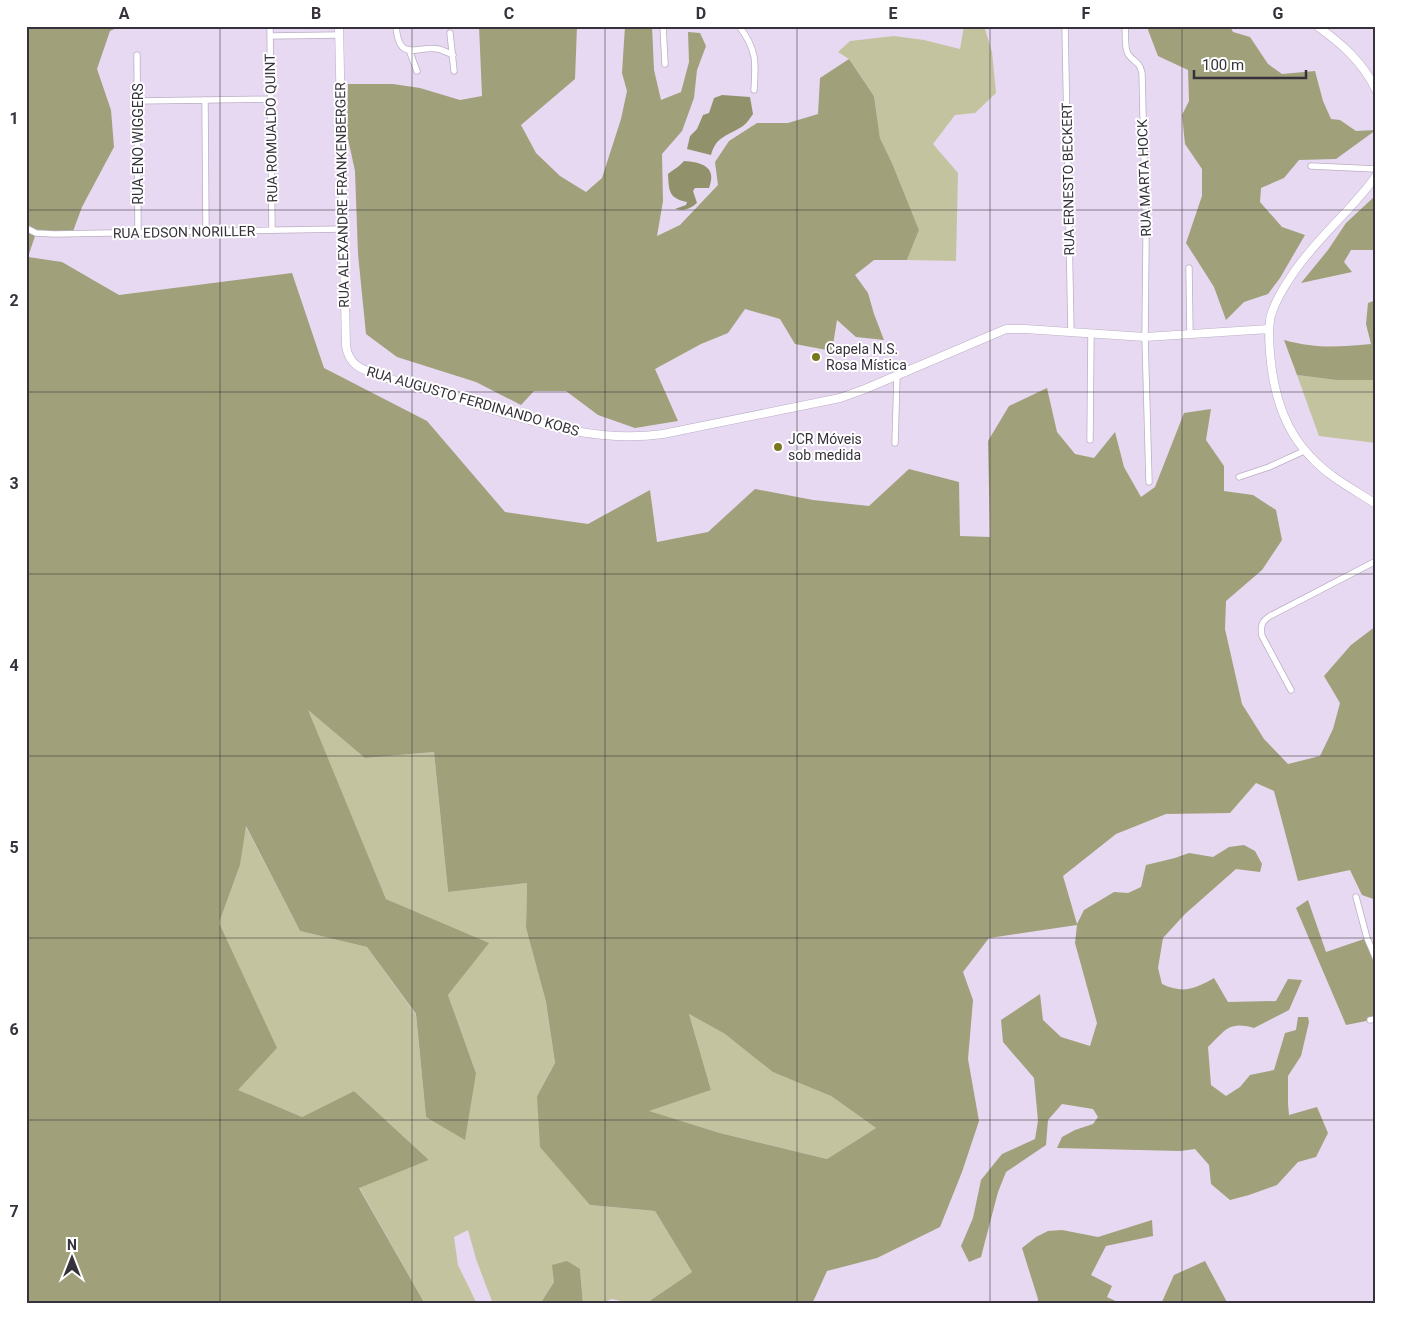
<svg xmlns="http://www.w3.org/2000/svg" width="1402" height="1330" font-family="Roboto,sans-serif">
	<style>
		.green { fill: #c3c49f }
		.forest { fill: #a0a07a; fill-rule: evenodd }
		.water { fill: #91926c }
		.lines { fill: none; stroke-linecap: round; stroke-linejoin: round }
		.street-casing { stroke: #bbaec5; stroke-width: 7 }
		.secondary-casing { stroke: #bbaec5; stroke-width: 9 }
		.street { stroke: #fff; stroke-width: 5.5 }
		.secondary { stroke: #fff; stroke-width: 8 }
		.grid { fill: none; stroke: #36313a; stroke-width: 1; stroke-opacity: 0.55 }
		.poi-dot { fill: #7a781e; stroke: #fff; stroke-width: 2 }
		.labels { text-anchor: middle; dominant-baseline: central; stroke-width: 4; stroke-linejoin: round; paint-order: stroke }
		.street-label { font-size: 14px; fill: #36313a; stroke: #fff }
		.poi-label { font-size: 14px; fill: #36313a; stroke: #fff; text-anchor: start }
		.neatline { fill: none; stroke: #36313a; stroke-width: 2 }
		.grid-label { font-size: 16px; text-anchor: middle; font-weight: bold; fill: #36313a }
	</style>
	<rect width="100%" height="100%" fill="#e7d9f1"/>
	<path class="green" d="M964 26H984L992 52 996 93 975 113 955 115 933 144 958 173 956 261 907 260 919 230 892 163 880 138 874 96 849 59 838 52 850 41 894 36 924 40 960 49Z
		M1297 375 1336 380H1376V443L1319 436Z
		M307 709 365 758 434 752 448 892 527 883 526 928 546 1002 555 1063 537 1096 590 1205 655 1211 692 1272 645 1304H635L612 1299 599 1304H583L580 1269 554 1282 540 1304H493L476 1259 468 1230 454 1237 458 1265 477 1304H425L359 1187 429 1160 354 1091 302 1117 237 1090 219 923 240 865 245 825 300 931 367 947 416 1015 426 1117 476 1073 448 995 488 943 386 899Z
		M689 1014 725 1034 773 1071 831 1096 876 1128 827 1159 720 1133 648 1111 711 1090Z"/>
	<path class="forest" d="M26 26H121L110 31 97 69 111 110 114 147 82 207 72 234 36 233 28 257 62 262 119 295 292 273 324 368 427 421 505 512 588 524 650 490 657 542 708 532 755 489 813 500 869 506 909 469 959 482 960 536 990 537 988 441 1009 406 1047 388 1057 432 1075 454 1094 458 1115 432 1124 467 1141 497 1155 487 1184 413 1211 409 1206 440 1224 466V491L1253 495 1276 510 1282 540 1262 570 1226 601 1225 629 1242 704 1264 739 1288 764 1320 756 1333 729 1340 703 1324 676 1351 645 1376 626V900L1362 895 1350 870 1298 881 1274 791 1256 783 1230 813 1166 814 1116 834 1063 876 1077 924 1084 910 1114 892 1128 893 1141 887 1146 865 1175 858 1189 853 1213 857 1229 847 1244 845 1255 851 1262 864 1260 872 1236 869 1185 914 1163 938 1158 968 1162 984C1183 994 1195 989 1214 978L1228 1002 1276 1001 1288 979 1302 980 1289 1010 1254 1028C1228 1021 1226 1030 1208 1047L1211 1085 1226 1096 1240 1087 1250 1075 1274 1070 1285 1033 1296 1030 1298 1017H1308L1309 1022 1301 1056 1288 1076V1104L1289 1115 1317 1107 1328 1133 1316 1157 1298 1162 1277 1185 1249 1195 1230 1200 1211 1184 1209 1165 1195 1149 1180 1151 1057 1148 1062 1137 1075 1130 1093 1124 1098 1117 1093 1109 1062 1104 1048 1120 1046 1145 1006 1172 998 1192 981 1257 969 1262 961 1246 973 1218 981 1180 1002 1154 1035 1139 1038 1121 1034 1078 1003 1042 1001 1020 1040 994 1043 1020 1061 1037 1090 1046 1097 1023 1075 943 1077 925 989 938 963 972 973 1000 968 1059 979 1121 962 1172 940 1227 877 1258 827 1271 812 1304H645L692 1272 655 1211 590 1205 540 1147 537 1096 555 1063 546 1002 526 928 527 883 448 892 434 752 365 758 308 710 386 899 489 943 448 995 476 1073 465 1140 426 1117 416 1014 367 947 300 931 246 826 240 865 219 923 277 1048 238 1090 302 1117 354 1091 429 1160 359 1188 425 1304H26ZM689 1014 725 1034 773 1072 831 1096 876 1128 827 1159 720 1133 649 1111 711 1090Z
		M479 26H577L575 79 521 125 536 153 560 176 586 192 602 178 621 119 627 91 622 73 625 26H652L654 70 661 100 681 92 689 62 688 32 700 33 706 46 697 70 694 98 682 131 662 154 663 201 657 236 680 225 718 185 715 162 729 141 757 123H788L818 114 820 78 849 59 874 96 880 138 892 163 919 230 907 260H874L855 275 868 293 874 314 884 340 856 337 837 320 832 351 795 344 780 319 745 309 728 333 701 344 655 369 678 421 635 428 598 415 566 391H534L521 405 476 382 397 357 366 334 358 254 355 171 347 134 348 84H393L420 88 460 100 482 96Z
		M1148 26H1230L1233 32 1250 37 1268 64 1282 74 1315 71 1323 101 1331 119 1340 120 1356 131 1376 130 1336 159 1299 160 1284 178 1261 188 1260 202 1282 227 1305 235 1280 278 1268 294 1244 302 1226 320 1214 287 1186 243 1202 196V169L1185 144 1182 115 1189 101 1188 70 1158 56 1148 30Z
		M1376 195V250H1351L1344 262 1352 272 1301 283 1328 250 1346 223Z
		M1376 300V380H1336L1297 375 1284 340C1317 349 1338 347 1371 344L1366 324 1368 303Z
		M1308 900 1326 952 1367 938 1376 959V1019L1346 1025 1296 908Z
		M1152 1220 1153 1236 1106 1246 1091 1275 1112 1286 1107 1297 1122 1304H1037L1038 1299 1022 1248 1036 1237 1048 1231 1062 1230 1098 1237Z
		M567 1261 580 1269 583 1304H540L554 1282 552 1265Z
		M1205 1261 1228 1304H1161L1174 1275Z"/>
	<path class="water" d="M722 95 750 97 753 114C750 118 747 123 743 126 728 136 716 136 711 155L687 149 690 136 697 129 703 115 709 113 714 98Z
		M684 161C700 162 718 166 709 188H695L693 191 697 203C690 209 685 211 675 209L686 205 687 202C669 198 669 192 668 174 674 169 679 167 684 161Z"/>
	<g class="lines">
		<g class="street-casing">
			<path id="street" d="M270 26 272 230
				M396 26C399 64 417 45 438 49 443 50 448 53 453 55
				M663 26 665 64
				M739 26C757 50 756 62 754 90
				M1065 26 1071 332
				M1125 26C1126 34 1124 47 1128 54 1134 63 1139 60 1142 73L1146 241 1145 337 1149 482
				M450 33 454 71
				M270 36 339 35
				M409 50 417 71
				M137 55 138 232
				M205 100 206 231
				M138 101 271 99
				M1311 166 1376 169
				M26 228 36 233 54 234 343 229
				M1189 268 1190 334
				M1090 440 1091 333
				M895 443 897 376
				M1239 477 1269 467 1304 451
				M1291 690 1262 636C1260 626 1262 621 1270 616L1376 561
				M1356 897 1367 938 1376 959
				M1370 1020 1376 1019"/>
		</g>
		<g class="secondary-casing">
			<path id="secondary" d="M339 26 346 346C349 365 361 369 377 375 413 386 448 396 484 407 544 425 600 443 663 434L840 398 865 389 1006 329H1025L1145 337 1269 329
				M1317 26C1341 43 1363 62 1376 90
				M1376 176C1352 210 1318 237 1294 272 1285 285 1276 299 1271 315 1268 327 1269 340 1270 353 1273 391 1284 430 1311 457 1329 477 1353 489 1376 504"/>
		</g>
		<use href="#street" class="street"/>
		<use href="#secondary" class="secondary"/>
	</g>
	<path class="grid" d="M220 26V1304M412 26V1304M605 26V1304M797 26V1304M990 26V1304M1182 26V1304M26 210H1376M26 392H1376M26 574H1376M26 756H1376M26 938H1376M26 1120H1376"/>
	<g class="poi-dot">
		<circle cx="816" cy="357" r="5"/>
		<circle cx="778" cy="447" r="5"/>
	</g>
	<g class="labels">
		<g class="street-label">
			<text transform="translate(271 128) rotate(-91)">RUA ROMUALDO QUINT</text>
			<text transform="translate(138 144) rotate(-90)">RUA ENO WIGGERS</text>
			<text transform="translate(1144 178) rotate(-92)">RUA MARTA HOCK</text>
			<text transform="translate(1068 179) rotate(-91)">RUA ERNESTO BECKERT</text>
			<text transform="translate(342 195) rotate(-91)">RUA ALEXANDRE FRANKENBERGER</text>
			<text transform="translate(184 232) rotate(-1)">RUA EDSON NORILLER</text>
			<text transform="translate(473 401) rotate(16)">RUA AUGUSTO FERDINANDO KOBS</text>
		</g>
		<g class="poi-label">
			<text x="826" y="349">Capela N.S.<tspan x="826" dy="16">Rosa Mística</tspan></text>
			<text x="788" y="439">JCR Móveis<tspan x="788" dy="16">sob medida</tspan></text>
		</g>
	</g>
	<rect width="1402" height="1330" fill="none" stroke="#ffffff" stroke-width="55"/>
	<g transform="translate(72 1258)" stroke="#ffffff" stroke-width="4" paint-order="stroke">
	<path d="M0-4L9 19L0 12L-9 19Z" fill="#36313a"/>
	<text y="-8" font-size="14" font-weight="bold" text-anchor="middle" fill="#36313a">N</text>
	</g>
	<path d="M1194 70v8h112v-8" fill="none" stroke="#36313a" stroke-width="2.5"/>
	<text x="1202" y="70" font-size="15" fill="#36313a" stroke="#ffffff" stroke-width="4" paint-order="stroke">100 m</text>
	<rect x="28" y="28" width="1346" height="1274" class="neatline"/>
	<g class="grid-label">
		<text x="124" y="19">A</text>
		<text x="316" y="19">B</text>
		<text x="509" y="19">C</text>
		<text x="701" y="19">D</text>
		<text x="893" y="19">E</text>
		<text x="1086" y="19">F</text>
		<text x="1278" y="19">G</text>
		<text x="14" y="124">1</text>
		<text x="14" y="306">2</text>
		<text x="14" y="489">3</text>
		<text x="14" y="671">4</text>
		<text x="14" y="853">5</text>
		<text x="14" y="1035">6</text>
		<text x="14" y="1217">7</text>
	</g>
</svg>
